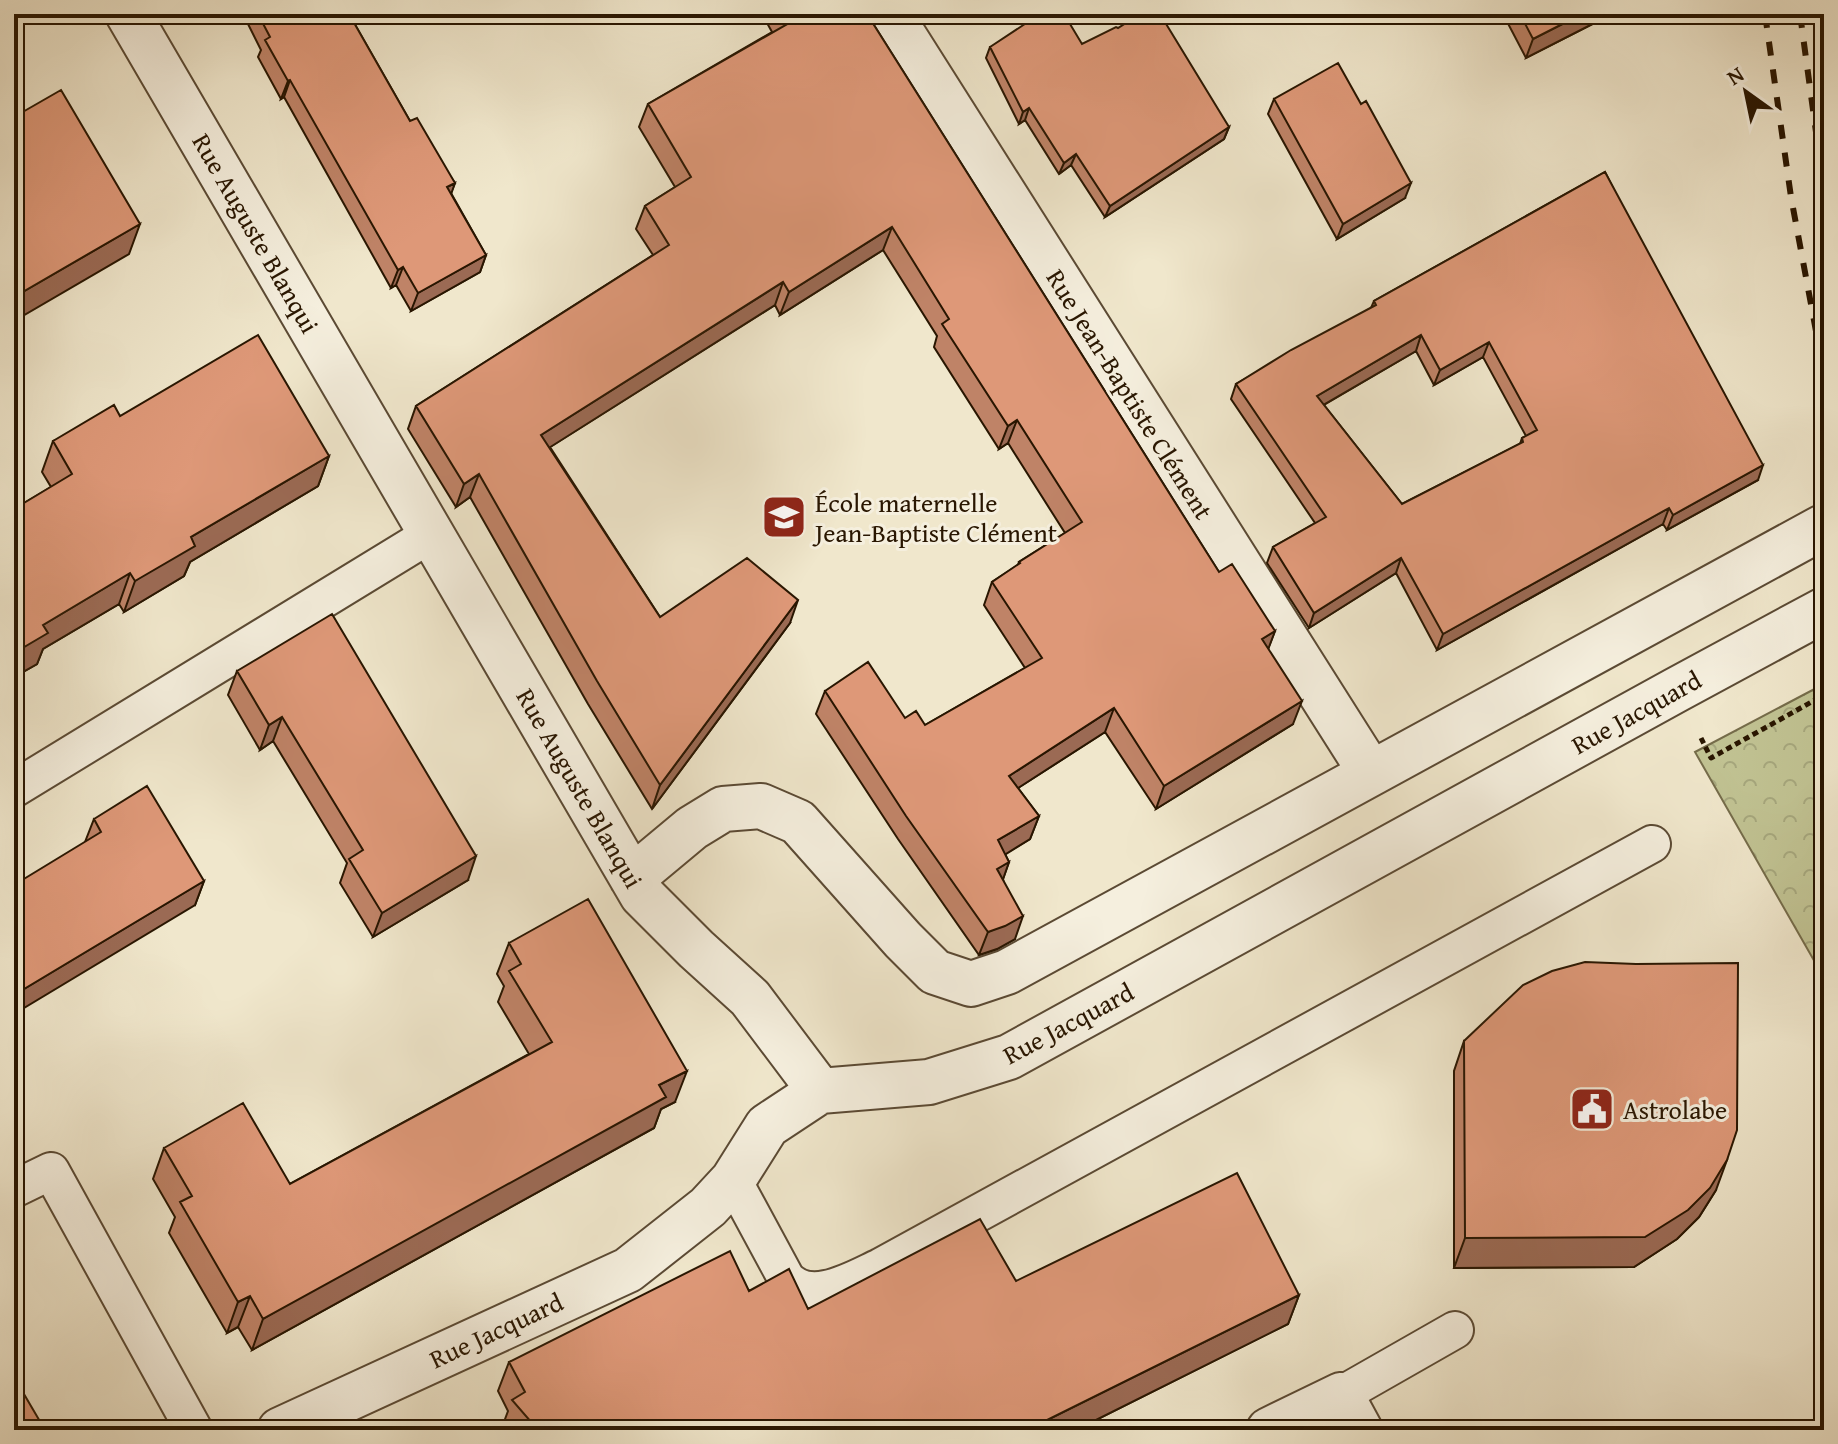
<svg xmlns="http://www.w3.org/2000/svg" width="1838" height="1444" font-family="'Gentium Book Plus',serif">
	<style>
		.forest { fill: url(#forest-crowns); stroke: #756c4a; stroke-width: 2 }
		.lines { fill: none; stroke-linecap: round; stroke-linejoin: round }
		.service-casing { stroke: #5b4a34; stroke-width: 40 }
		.minor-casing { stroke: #5b4a34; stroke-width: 48 }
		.tertiary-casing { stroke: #5b4a34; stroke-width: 48 }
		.path { stroke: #291601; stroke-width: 5; stroke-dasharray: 6 4; stroke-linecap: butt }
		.service { stroke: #f5efde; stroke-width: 36 }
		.minor { stroke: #f5efde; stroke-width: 44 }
		.tertiary { stroke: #f5efde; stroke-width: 44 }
		.rail { stroke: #291601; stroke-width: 6; stroke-dasharray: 14 14; stroke-linecap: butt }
		.wall { fill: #bf8367; stroke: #291601; stroke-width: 2; fill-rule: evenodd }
		.shaded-wall { fill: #9b6a54; stroke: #291601; stroke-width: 2 }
		.building { fill: #de9878; stroke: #291601; stroke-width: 2; fill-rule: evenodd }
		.labels { text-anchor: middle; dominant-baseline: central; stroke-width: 6; stroke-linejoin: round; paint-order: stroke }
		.street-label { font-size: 26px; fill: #291601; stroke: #f5efde }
		.poi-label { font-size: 26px; fill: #291601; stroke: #f5efde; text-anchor: start }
	</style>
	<defs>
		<pattern id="forest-crowns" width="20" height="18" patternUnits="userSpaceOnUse" patternTransform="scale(2)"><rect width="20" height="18" fill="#c1c393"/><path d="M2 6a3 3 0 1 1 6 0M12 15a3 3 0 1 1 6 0" fill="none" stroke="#a6a77d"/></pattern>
	</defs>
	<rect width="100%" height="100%" fill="#f0e7cc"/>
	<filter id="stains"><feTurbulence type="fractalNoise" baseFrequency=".0025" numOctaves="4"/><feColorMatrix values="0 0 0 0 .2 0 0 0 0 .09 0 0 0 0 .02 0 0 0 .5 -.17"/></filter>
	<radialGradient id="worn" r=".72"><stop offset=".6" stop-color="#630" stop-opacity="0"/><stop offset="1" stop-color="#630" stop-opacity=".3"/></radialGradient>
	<path class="forest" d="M1824 684V978L1695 752Z"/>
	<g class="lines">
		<g class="service-casing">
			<path id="service" d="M14 789 431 534
				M733 1180 786 1278C810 1306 854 1279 880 1267L1652 844
				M14 1189 51 1171 194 1430
				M1341 1395 1455 1330"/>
		</g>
		<g class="minor-casing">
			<path id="minor" d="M128 14 642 895 696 949 750 998 820 1091
				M890 14 1371 773
				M632 878 692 828 723 809 761 806 798 822 903 940 935 972 971 984 1007 972 1823 527
				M1269 1430 1341 1395 1360 1430"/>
		</g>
		<g class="tertiary-casing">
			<path id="tertiary" d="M280 1430 628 1270 708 1207 733 1180 767 1126 820 1091 929 1082 1009 1057 1676 690 1824 610"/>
		</g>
		<path class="path" d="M1701 738 1711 758 1824 695"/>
		<use href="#service" class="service"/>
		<use href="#minor" class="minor"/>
		<use href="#tertiary" class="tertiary"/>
		<path class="rail" d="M1765 14 1791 197 1824 374
			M1800 14 1824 191"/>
	</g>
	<path class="wall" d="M243 14H349L410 121 455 183 451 193 486 255 480 272 411 311 396 285 391 288 284 97 281 99 258 57 261 50Z
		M771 14H867L1219 572 1275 631 1268 649 1293 724 1156 809 1105 732 1018 788 1039 816 1030 839 1005 854 1009 862 1003 879 1015 939 997 949 979 955 898 839 816 714 825 691 925 725 1025 668 984 605 992 582 1018 565 1019 562 1065 533 1008 443 999 449 934 347 937 336 883 250 780 315 775 305 550 447 660 617 790 623 652 809 588 704 470 497 456 507 408 429 416 406 653 255 636 229 645 206 675 187 639 127 648 104 772 32 767 23Z
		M1503 14H1612L1526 58Z
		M1082 44 1229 127 1224 139 1105 217 1071 165 1059 174 1025 120 1019 124 986 58 990 47Z
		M1274 99 1405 198 1337 239 1268 114Z
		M1605 172 1758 480 1667 530 1663 524 1437 650 1396 573 1309 628 1267 563 1273 547 1315 523 1231 399 1236 384 1371 308 1374 301ZM1416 351 1434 385 1483 357 1526 436 1522 438 1520 444 1402 504 1324 405Z
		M120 416 329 456 318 486 190 562 184 576 124 612 119 604 43 649 37 664 14 677V509L51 487 42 472 53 441Z
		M237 671 468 880 373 937 340 883 347 863 273 741 260 750 228 695Z
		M94 819 204 881 195 905 85 842Z
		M509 943 675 1102 661 1109 654 1128 252 1350 238 1327 227 1333 169 1233 175 1217 153 1179 164 1148 290 1184 529 1054 498 1002 504 986 497 974Z
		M1464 1041 1716 1190 1699 1217 1677 1239 1634 1267 1454 1268V1071Z
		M1016 1281 1299 1295 1288 1324 1076 1430H501L508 1411 498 1391 509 1362 749 1291 808 1309Z"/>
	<path class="shaded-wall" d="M1582 14H1612L1526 58 1533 39Z
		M290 80 284 97 281 99 288 81Z
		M1029 108 1025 120 1019 124 1023 112Z
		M1229 127 1224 139 1105 217 1110 206Z
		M1076 154 1071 165 1059 174 1064 163Z
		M455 183 449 200 447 187Z
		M1411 183 1405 198 1337 239 1343 224Z
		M140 224 129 254 14 321V297Z
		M892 227 883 250 780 315 789 292Z
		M486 255 480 272 411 311 418 293Z
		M403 267 396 285 391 288 398 270Z
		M783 282 775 305 533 458 541 435Z
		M1421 335 1416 351 1311 412 1317 396Z
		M1489 342 1483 357 1434 385 1440 370Z
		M1017 420 1008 443 999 449 1008 426Z
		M329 456 318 486 190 562 184 576 124 612 135 581 191 537Z
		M1763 465 1758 480 1667 530 1673 515Z
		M479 474 470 497 456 507 464 484Z
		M1669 508 1663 524 1437 650 1443 634Z
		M1401 558 1396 573 1309 628 1314 613Z
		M130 573 119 604 43 649 37 664 14 677V653L43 625Z
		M798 600 790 623 652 809 660 785Z
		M1275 631 1266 655 1262 639Z
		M1302 701 1293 724 1156 809 1164 786Z
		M1114 708 1105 732 1001 799 1009 776Z
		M282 717 273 741 260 750 269 725Z
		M1039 816 1030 839 990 864 998 840Z
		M476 856 468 880 373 937 382 913Z
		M1009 862 1001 885 997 869Z
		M204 881 195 905 14 1014V995Z
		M1023 916 1015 939 997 949 979 955 988 932Z
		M687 1071 675 1102 661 1109 654 1128 252 1350 263 1319 659 1085Z
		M1727 1160 1716 1190 1699 1217 1677 1239 1634 1267 1454 1268 1465 1238Z
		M1299 1295 1288 1324 1076 1430H1027Z
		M250 1296 238 1327 227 1333 238 1302Z"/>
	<path class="building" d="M258 14H349L410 121 417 118 455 183 447 187 486 255 418 293 403 267 398 270 290 80 288 81 265 40 270 37Z
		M784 14H867L1219 572 1232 564 1275 631 1262 639 1302 701 1164 786 1114 708 1009 776 1039 816 998 840 1009 862 997 869 1023 916 1005 926 988 932 906 816 825 691 868 662 905 718 916 711 925 725 1042 658 992 582 1020 563 1019 562 1082 522 1017 420 1008 426 942 324 949 319 892 227 789 292 783 282 541 435 660 617 747 558 798 600 660 785 597 681 479 474 464 484 416 406 669 245 645 206 691 177 648 104 789 23Z
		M1040 14H1064L1082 44 1116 27 1118 28 1140 14H1160L1229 127 1110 206 1076 154 1064 163 1029 108 1023 112 990 47Z
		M1520 14H1582L1533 39Z
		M1338 63 1361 104 1366 101 1411 183 1343 224 1274 99Z
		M61 90 140 224 14 297V117Z
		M1605 172 1763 465 1673 515 1669 508 1443 634 1401 558 1314 613 1273 547 1326 517 1236 384 1291 350 1376 305 1374 301ZM1421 335 1440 370 1489 342 1537 430 1522 438 1523 442 1402 504 1317 396Z
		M258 335 329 456 191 537 195 546 135 581 130 573 43 625 48 633 14 653V509L72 474 53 441 114 405 120 416Z
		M332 614 476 856 382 913 349 859 363 850 282 717 269 725 237 671Z
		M147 786 204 881 14 995V885L101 832 94 819Z
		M588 899 687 1071 659 1085 666 1097 263 1319 250 1296 238 1302 180 1202 192 1196 164 1148 243 1103 290 1184 552 1042 509 971 521 964 509 943Z
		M1585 962 1636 964 1738 963 1737 1130 1727 1160 1710 1188 1688 1210 1645 1237 1465 1238 1464 1041 1523 985 1552 971Z
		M1237 1173 1299 1295 1027 1430H538L512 1400 525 1392 509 1362 730 1251 749 1291 789 1269 808 1309 980 1219 1016 1281Z
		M14 1377 45 1430H14Z"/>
	<defs>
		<g id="school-square" transform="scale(2.3)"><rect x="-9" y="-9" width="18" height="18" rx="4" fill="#8f2418" stroke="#f5efde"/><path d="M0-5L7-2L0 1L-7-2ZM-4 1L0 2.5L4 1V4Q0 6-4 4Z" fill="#fff"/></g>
		<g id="civic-square" transform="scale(2.3)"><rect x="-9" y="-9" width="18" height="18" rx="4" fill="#8f2418" stroke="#f5efde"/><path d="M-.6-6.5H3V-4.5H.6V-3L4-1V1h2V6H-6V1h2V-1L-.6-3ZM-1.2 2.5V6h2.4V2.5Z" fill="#fff"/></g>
	</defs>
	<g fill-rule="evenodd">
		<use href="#school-square" x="784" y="517"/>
		<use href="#civic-square" x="1592" y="1109"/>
	</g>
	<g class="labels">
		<g class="street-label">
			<text transform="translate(256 233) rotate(60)">Rue Auguste Blanqui</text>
			<text transform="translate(1130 394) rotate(58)">Rue Jean-Baptiste Clément</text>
			<text transform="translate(1636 712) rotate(-29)">Rue Jacquard</text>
			<text transform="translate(580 788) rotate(60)">Rue Auguste Blanqui</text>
			<text transform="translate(1068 1023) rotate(-28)">Rue Jacquard</text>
			<text transform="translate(496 1330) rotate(-25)">Rue Jacquard</text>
		</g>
		<g class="poi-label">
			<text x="815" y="502">École maternelle<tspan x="815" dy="30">Jean-Baptiste Clément</tspan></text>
			<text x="1623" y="1109">Astrolabe</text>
		</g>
	</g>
	<rect width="1838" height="1444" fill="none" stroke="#f0e7cc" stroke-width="48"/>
	<rect x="16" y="16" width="1806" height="1412" fill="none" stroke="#291601" stroke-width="4"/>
	<rect x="24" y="24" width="1790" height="1396" fill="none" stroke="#291601" stroke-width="2"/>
	<g transform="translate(1746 92) rotate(327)" stroke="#f5efde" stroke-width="6" paint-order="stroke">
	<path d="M0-6L14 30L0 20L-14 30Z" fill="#291601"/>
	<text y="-12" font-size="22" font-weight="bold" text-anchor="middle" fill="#291601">N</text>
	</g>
	<rect width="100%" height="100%" filter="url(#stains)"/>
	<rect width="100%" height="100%" fill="url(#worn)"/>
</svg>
